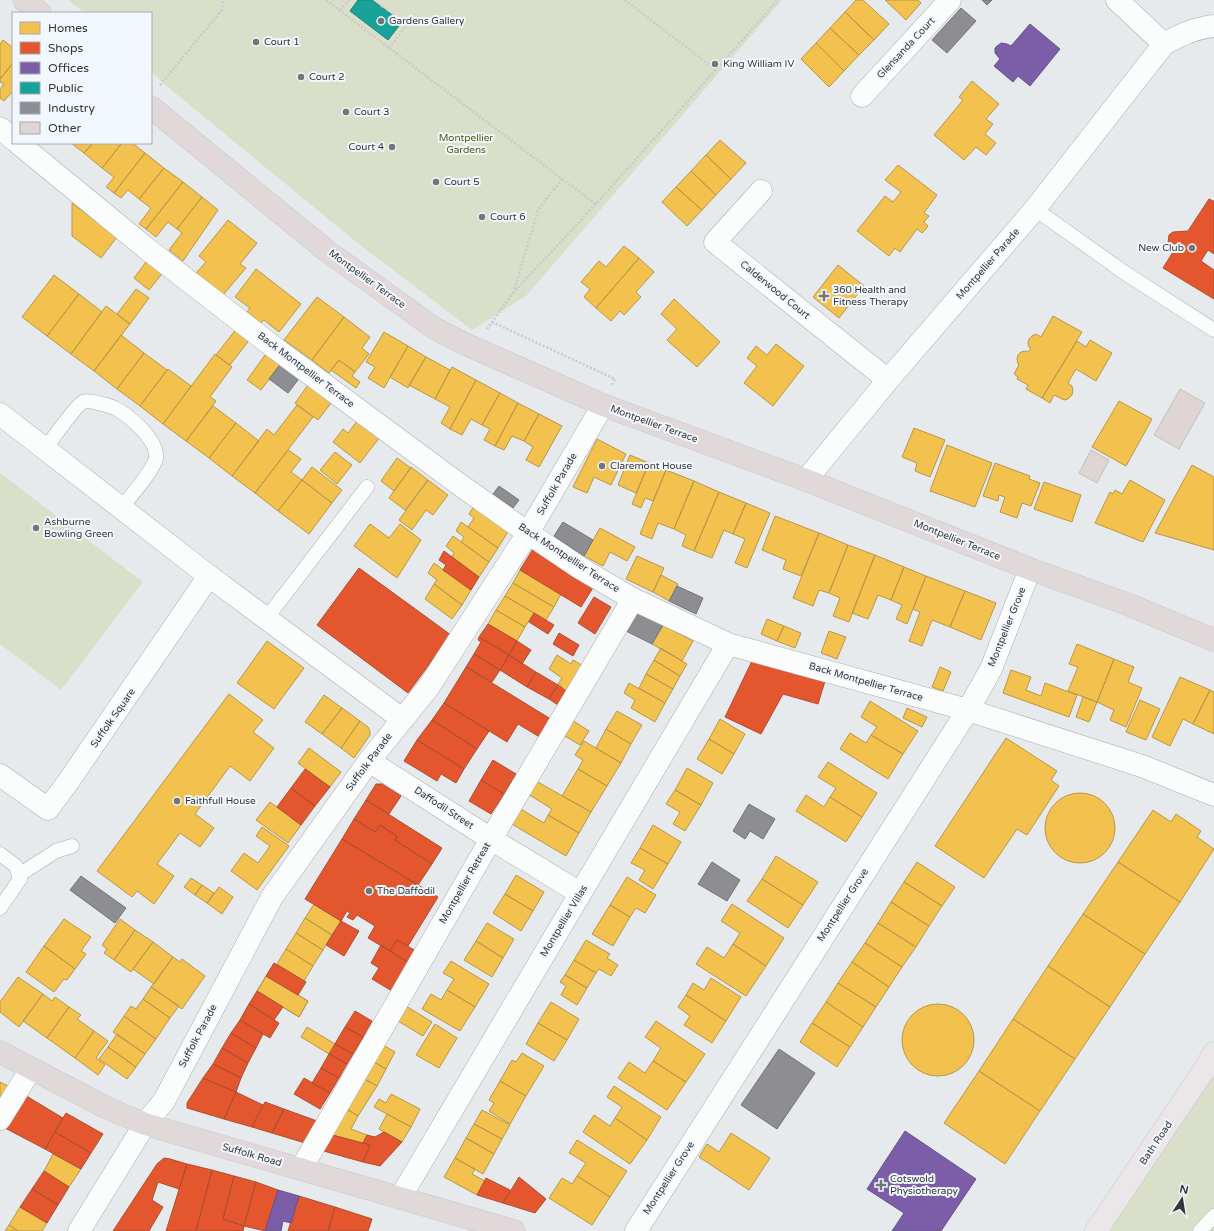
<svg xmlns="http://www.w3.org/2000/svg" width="1214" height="1231" font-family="'Varela Round',sans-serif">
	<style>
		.green { fill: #dadfc9 }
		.homes { fill: #f2c14e; stroke: #b99748 }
		.shops { fill: #e4572e; stroke: #af4d31 }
		.offices { fill: #7b5ea7; stroke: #665286 }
		.public { fill: #17a398; stroke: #20827c }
		.industry { fill: #8d8d92; stroke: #727377 }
		.building { fill: #ded5d4; stroke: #c2c2c3 }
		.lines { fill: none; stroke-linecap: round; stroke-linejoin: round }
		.lane-casing { stroke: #aaadaf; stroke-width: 15 }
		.street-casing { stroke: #aaadaf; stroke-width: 23 }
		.primary-casing { stroke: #c6c8c9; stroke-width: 23 }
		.highway-casing { stroke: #c6c8c9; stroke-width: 23 }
		.path { stroke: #c9cacc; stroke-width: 2.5; stroke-dasharray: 2 2; stroke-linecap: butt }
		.lane { stroke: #fbfcfc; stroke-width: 14 }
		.street { stroke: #fbfcfc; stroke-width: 22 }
		.primary { stroke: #ebe7e8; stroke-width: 22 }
		.highway { stroke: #e1d8d9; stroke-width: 22 }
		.poi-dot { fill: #737578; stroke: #f1f7fd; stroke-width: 1.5 }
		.labels { text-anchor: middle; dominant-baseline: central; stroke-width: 4; stroke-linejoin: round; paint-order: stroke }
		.poi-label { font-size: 10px; fill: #343639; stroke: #f1f7fd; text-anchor: start }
		.street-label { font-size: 10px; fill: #343639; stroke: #f1f7fd }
		.park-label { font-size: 10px; fill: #53590b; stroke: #f1f7fd }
	</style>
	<rect width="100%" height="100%" fill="#e7eaed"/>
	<path class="green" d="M69 0H782L526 296 472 330 360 245 175 93 151 72V13H84Z
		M0 473 143 582 61 690 0 644Z
		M1214 1053V1231H1096Z"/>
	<path class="homes" d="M856 0H863L889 24 874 40 845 12Z
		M885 0H918L921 3 906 20Z
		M845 12 874 40 859 55 830 28Z
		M830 28 859 55 844 71 816 43Z
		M3 40 13 48V63L0 79V44Z
		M816 43 844 71 829 87 801 59Z
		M13 63V93L12 92 4 101 0 98V89L4 84 0 82V79Z
		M972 81 999 104 986 119 993 124 985 134 996 143 986 155 976 147 964 160 934 135 963 100 959 97Z
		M720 140 746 163 731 179 706 155Z
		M71 143H93L84 153Z
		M93 143H122L102 168 84 153Z
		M122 143H132L145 153 114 193 106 187 114 177 102 168Z
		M145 153 164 168 139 199 128 190 121 198 114 193Z
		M706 155 731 179 716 195 691 171Z
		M898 165 937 195 924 213 929 216 924 222 928 226 926 229 922 233 917 229 900 252 895 248 889 256 857 231 885 196 893 202 901 192 885 180Z
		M164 168 183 182 146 229 139 224 151 208 139 199Z
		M691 171 716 195 702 210 676 187Z
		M183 182 202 197 177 229 168 222 156 237 146 229Z
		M676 187 702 210 687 226 662 202Z
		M202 197 218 210 183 261 169 250 182 233 177 229Z
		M72 203 117 237 101 258 72 236Z
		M228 220 257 243 240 264 246 268 223 295 196 273 206 262 199 256Z
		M624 246 639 258 596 308 584 297 590 289 581 282 599 261 606 267Z
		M149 258 165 270 149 290 134 278Z
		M639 258 654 272 636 292 641 297 624 315 620 311 611 321 596 308Z
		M838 265 864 286 839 318 813 297Z
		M256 269 301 304 279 332 264 320 261 323 247 312 250 308 235 297Z
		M54 275 79 294 47 336 22 317Z
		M136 289 149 298 130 324 117 314Z
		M79 294 102 312 71 354 47 336Z
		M317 297 344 317 312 360 284 340Z
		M674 299 720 342 697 367 667 340 677 329 661 314Z
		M106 306 130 324 94 371 71 354Z
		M1053 316 1082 332 1042 398 1026 389 1028 385 1017 379 1018 377 1014 374 1019 365 1018 364 1017 359 1018 355 1021 352 1026 351 1028 352 1031 348 1029 347 1028 343 1029 339 1032 336 1036 334 1041 337Z
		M344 317 370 337 362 348 369 354 355 372 339 360 329 373 312 360Z
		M240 324 254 334 230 365 216 355Z
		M384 332 408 346 384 388 368 378 375 367 366 362Z
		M121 335 144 353 117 389 94 371Z
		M1090 340 1112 353 1096 381 1076 369 1068 383 1072 386 1073 390 1072 395 1068 399 1064 400 1054 395 1050 403 1042 398 1077 341 1086 347Z
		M776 344 804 366 773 406 744 383 757 366 747 358 756 346 767 355Z
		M408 346 426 357 408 388 390 377Z
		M268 351 282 362 261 390 247 380Z
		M144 353 167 370 140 406 117 389Z
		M215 354 232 367 210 397 216 401 186 441 163 424Z
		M426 357 450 370 435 399 409 385Z
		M339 360 355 372 352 376 360 382 356 388 331 370Z
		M452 367 476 380 450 429 441 423 450 407 435 399Z
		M168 369 191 386 163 424 140 406Z
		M476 380 500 393 482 425 471 419 462 435 450 429Z
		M311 381 335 398 318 420 295 403Z
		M500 393 518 403 495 446 484 440 490 429 482 425Z
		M1119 401 1152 419 1126 466 1092 447Z
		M518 403 539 414 524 441 512 436 504 450 495 446Z
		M297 405 313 417 255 493 232 476 267 429 274 435Z
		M213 406 236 423 209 458 186 441Z
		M539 414 562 426 539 467 526 460 533 447 524 441Z
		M361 416 383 433 360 463 333 442 343 429 348 433Z
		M236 423 259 441 232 476 209 458Z
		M914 428 945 440 930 477 915 471 917 463 902 457Z
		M597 439 626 454 611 485 594 477 587 493 573 487Z
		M947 445 992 463 975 507 930 491Z
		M288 450 301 459 291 472 302 480 278 511 255 493Z
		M335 452 352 465 337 484 320 470Z
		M630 455 649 463 636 493 618 485Z
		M397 458 411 468 394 491 381 481Z
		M649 463 666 470 653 501 645 498 641 508 632 504Z
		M995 463 1030 476 1029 479 1040 483 1031 506 1022 503 1017 518 1000 512 1005 497 999 495 998 501 983 496Z
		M1192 465 1214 477V550L1155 533Z
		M312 467 342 490 332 503 302 480Z
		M411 467 428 480 405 510 389 498Z
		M666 470 694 481 674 529 658 523 652 539 640 534Z
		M302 480 332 503 309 534 278 511Z
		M428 480 448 495 433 515 426 510 412 530 399 520Z
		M1130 480 1165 500 1143 542 1095 523 1110 492 1113 494 1115 490 1122 494Z
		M694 481 719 492 694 551 682 546 686 535 674 529Z
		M1044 482 1081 495 1072 522 1034 509Z
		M719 492 746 503 733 534 724 530 712 558 694 551Z
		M746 503 770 513 747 568 735 563 745 539 733 534Z
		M474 506 509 530 498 548 468 527 474 518 469 514Z
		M775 516 819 533 801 576 783 569 786 560 762 550Z
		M461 522 498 548 489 562 461 542 464 537 456 531Z
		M370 524 389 538 400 524 421 540 397 578 354 546Z
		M600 528 635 547 627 561 610 552 603 566 584 556Z
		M819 533 848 545 829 593 819 590 813 606 793 598Z
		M453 536 489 562 479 577 452 557 454 553 446 546Z
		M848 545 875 555 849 622 833 616 840 598 829 593Z
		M875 555 904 567 891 600 878 595 868 619 852 613Z
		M637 556 664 568 653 592 626 579Z
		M434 563 471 590 462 605 434 584 437 580 428 573Z
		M904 567 926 576 907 624 896 619 902 605 891 600Z
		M520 570 561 594 554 607 513 583Z
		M661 575 678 584 669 601 653 592Z
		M926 576 965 591 950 627 932 620 922 646 909 641 920 612 913 609Z
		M513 583 554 607 546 620 505 596Z
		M434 584 462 605 452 619 425 599Z
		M965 591 996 603 981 640 950 627Z
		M505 596 534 613 525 627 496 610Z
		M496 610 525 627 517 641 488 624Z
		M767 619 784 626 777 641 761 634Z
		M663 625 693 641 682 661 652 644Z
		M784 626 801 633 795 648 777 641Z
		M829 631 846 637 837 659 821 653Z
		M267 641 304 668 274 709 237 683Z
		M1077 644 1114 659 1097 702 1068 691 1078 667 1069 664Z
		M661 648 687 664 680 676 654 660Z
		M557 655 571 664 573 660 585 667 570 693 561 688 562 686 558 684 562 678 549 669Z
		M1114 659 1134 667 1128 682 1142 688 1126 727 1110 720 1114 710 1097 702Z
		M654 660 680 676 673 689 646 674Z
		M940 667 951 672 943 691 932 687Z
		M1011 670 1031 677 1026 690 1041 696 1045 683 1077 695 1069 717 1003 693Z
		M646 674 673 689 665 703 639 688Z
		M1180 677 1210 690 1193 724 1183 719 1170 746 1152 737Z
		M629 683 665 703 655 722 631 708 635 700 624 693Z
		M1210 690 1214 692V734L1193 724Z
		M229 694 263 720 253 732 274 748 250 781 230 766 195 814 214 828 200 847 180 833 157 864 174 876 154 904 137 891 132 897 97 871Z
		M324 695 342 708 322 734 305 722Z
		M1083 697 1097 702 1089 722 1076 717Z
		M1140 700 1160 709 1146 740 1126 732Z
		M870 701 918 731 903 754 871 735 877 727 861 717Z
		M342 708 360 721 341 748 322 734Z
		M907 708 927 717 922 727 903 718Z
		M617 711 642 725 631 744 606 729Z
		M720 719 745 734 734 754 709 739Z
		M572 720 589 731 580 745 563 735Z
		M360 721 368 727 370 731V735L354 758 341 748Z
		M606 729 631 744 621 763 596 748Z
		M850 733 866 743 871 735 903 754 888 779 840 749Z
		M1006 738 1057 771 1051 780 1059 786 1027 835 1017 829 984 878 935 846Z
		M709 739 734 754 722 774 697 759Z
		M584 741 621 763 607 786 578 769 583 760 575 755Z
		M309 748 341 772 330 787 298 763Z
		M828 762 877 793 862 817 830 797 836 788 818 777Z
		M687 768 713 783 701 805 675 790Z
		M578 769 607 786 591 812 562 796Z
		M536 781 591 812 579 833 548 815 552 809 528 794Z
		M675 790 701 805 685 831 673 824 680 812 666 804Z
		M1045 828a35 35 0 1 1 70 0a35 35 0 1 1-70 0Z
		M806 795 824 807 830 797 862 817 846 842 796 811Z
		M270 802 301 825 288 843 256 820Z
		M519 808 544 823 548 815 579 833 566 856 510 823Z
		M1153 810 1171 822 1176 814 1201 831 1197 837 1214 849 1180 902 1118 862Z
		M653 825 681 842 668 864 640 848Z
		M262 827 289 846 257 890 231 871 244 853 258 863 270 846 256 836Z
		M640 848 668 864 653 889 639 880 645 870 631 863Z
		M776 856 818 882 803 905 762 879Z
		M917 862 955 887 942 906 904 882Z
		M1118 862 1180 902 1145 954 1083 914Z
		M516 875 544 892 533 911 505 894Z
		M627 877 656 895 645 913 636 908 630 917 610 905Z
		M191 878 202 885 195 895 184 887Z
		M762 879 803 905 788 928 747 901Z
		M904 882 942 906 929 926 891 902Z
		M202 885 214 893 207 903 195 895Z
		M219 887 233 897 222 914 207 903Z
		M505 894 533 911 521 931 493 913Z
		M891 902 929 926 916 947 878 923Z
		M314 904 341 921 332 935 305 918Z
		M732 904 784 938 766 966 733 944 740 933 721 921Z
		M610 905 630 917 613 946 592 934Z
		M1083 914 1145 954 1110 1007 1048 966Z
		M305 918 332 935 323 950 296 933Z
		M64 919 91 937 81 951 86 954 75 969 44 946Z
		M120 919 135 930 114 960 104 953 107 949 102 945Z
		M487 923 514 939 503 958 476 941Z
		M878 923 916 947 902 967 865 943Z
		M135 930 153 942 131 972 114 960Z
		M296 933 323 950 313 966 286 949Z
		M586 940 610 954 607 958 618 965 611 976 599 969 596 973 574 960Z
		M476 941 503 958 492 977 464 960Z
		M153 942 173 957 154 984 133 969Z
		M865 943 902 967 889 987 852 962Z
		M733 944 766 966 746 996 696 964 707 947 724 958Z
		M44 946 75 969 67 980 64 979 54 992 26 972Z
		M286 949 313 966 304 981 277 964Z
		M173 957 180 962 182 959 205 976 182 1009 151 987Z
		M574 960 596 973 587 988 565 975Z
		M451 961 489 984 475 1007 447 990 454 979 443 973Z
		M852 962 889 987 876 1007 838 983Z
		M1048 966 1110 1007 1075 1059 1013 1019Z
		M565 975 587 988 577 1005 561 995 566 986 560 982Z
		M266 976 308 1001 299 1017 257 991Z
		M266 976 308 1001 299 1017 257 991Z
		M18 977 43 994 19 1027 0 1012V1002Z
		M711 978 741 997 726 1021 686 995 693 983 704 990Z
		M838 983 876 1007 863 1027 826 1002Z
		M151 987 179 1006 170 1018 143 999Z
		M447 990 475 1007 460 1031 422 1009 431 994 441 1000Z
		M43 994 52 1001 55 997 69 1007 47 1038 23 1021Z
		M686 995 726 1021 712 1043 684 1025 690 1016 678 1007Z
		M143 999 170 1018 156 1039 124 1016 131 1006 136 1009Z
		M551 1002 579 1019 567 1040 538 1023Z
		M826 1002 863 1027 850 1047 812 1023Z
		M902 1040a36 36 0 1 1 72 0a36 36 0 1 1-72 0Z
		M406 1006 432 1022 423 1036 398 1021Z
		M69 1007 81 1015 77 1019 94 1031 75 1058 47 1038Z
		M124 1016 156 1039 145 1054 113 1032Z
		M1013 1019 1075 1059 1040 1111 979 1071Z
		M656 1021 705 1054 686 1082 653 1061 661 1048 645 1037Z
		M538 1023 567 1040 554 1061 526 1044Z
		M812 1023 850 1047 837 1067 800 1042Z
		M435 1024 457 1038 439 1068 416 1055Z
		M307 1027 335 1044 329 1054 301 1037Z
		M345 1027 363 1037 353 1054 335 1044Z
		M94 1031 108 1041 96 1058 105 1065 98 1075 75 1058Z
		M117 1034 145 1054 136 1067 108 1047Z
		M378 1042 395 1052 386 1069 369 1059Z
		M108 1047 136 1067 127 1079 99 1059Z
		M522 1053 544 1066 526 1096 500 1081 512 1060 516 1062Z
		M369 1059 386 1069 377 1086 359 1076Z
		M653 1061 686 1082 667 1110 618 1078 629 1062 645 1073Z
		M979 1071 1040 1111 1005 1164 944 1123Z
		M359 1076 377 1086 358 1116 340 1105Z
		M500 1081 526 1096 510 1124 489 1111 494 1103 489 1100Z
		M0 1082 10 1087 0 1105Z
		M614 1086 661 1117 647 1140 615 1118 622 1107 607 1097Z
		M391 1094 420 1109 411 1127 374 1107 379 1099 386 1103Z
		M340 1105 358 1116 351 1129 367 1135 363 1143 325 1133Z
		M482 1110 510 1125 502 1139 474 1124Z
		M387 1114 411 1127 402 1142 379 1129Z
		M594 1115 610 1126 615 1118 647 1140 630 1164 583 1132Z
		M474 1124 502 1139 494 1154 466 1138Z
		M731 1133 770 1158 749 1190 699 1157 707 1144 719 1152Z
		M466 1138 494 1154 483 1174 455 1158Z
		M577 1140 627 1171 610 1197 577 1176 586 1163 569 1153Z
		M53 1154 81 1169 69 1187 44 1171Z
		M455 1158 475 1169 472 1174 485 1181 477 1195 444 1177Z
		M577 1176 610 1197 592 1225 549 1198 562 1178 572 1184Z
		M20 1207 47 1223 42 1231H18L9 1225Z
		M9 1225 18 1231H5Z"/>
	<path class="shops" d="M1209 199 1213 201H1214V254L1208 250 1201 261 1214 270V299L1163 268 1173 252 1168 243 1169 235 1173 232 1188 231Z
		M533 549 594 586 581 607 520 570Z
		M444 551 479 577 471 590 443 570 446 565 439 560Z
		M359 568 451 635 408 693 317 625Z
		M594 597 611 607 595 634 578 623Z
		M534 613 554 625 548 634 529 622Z
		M488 624 517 641 509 655 479 637Z
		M559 633 579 645 573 656 553 644Z
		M479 637 509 655 500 670 474 654 481 642 478 640Z
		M517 641 531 650 522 664 509 655Z
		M474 654 500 670 492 682 466 667Z
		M509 655 536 672 527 687 500 670Z
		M753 659 825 681 818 704 783 694 761 734 725 717Z
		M466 667 554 721 543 739 518 724 507 742 444 703Z
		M536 672 558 685 549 699 527 687Z
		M558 685 569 693 561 707 549 699Z
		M444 703 489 731 477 749 432 720Z
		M432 720 477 749 464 769 417 740Z
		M417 740 464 769 456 783 441 774 437 781 404 761Z
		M493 760 516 774 504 794 481 780Z
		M305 769 330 787 315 806 291 788Z
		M481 780 504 794 491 814 469 801Z
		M376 784H382L401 796 389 814 366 800Z
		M291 788 315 806 301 825 277 807Z
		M366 800 442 848 432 864 395 840 397 836 380 825 375 832 354 819Z
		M354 819 375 832 380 825 397 836 395 840 432 864 418 885 342 839Z
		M342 839 438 897 408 946 397 940 390 951 368 938 375 926 357 915 353 920 347 917 350 913 347 911 341 921 305 899Z
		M341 921 359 931 344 956 326 945Z
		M397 940 416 951 409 963 390 951Z
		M381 945 409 963 392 991 372 979 379 968 371 963Z
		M274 963 306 982 298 995 266 976Z
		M257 991 283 1007 274 1020 249 1004Z
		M249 1004 279 1023 270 1038 240 1020Z
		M355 1011 372 1021 363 1037 345 1027Z
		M240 1020 263 1034 256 1048 231 1033Z
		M345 1027 363 1037 353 1054 335 1044Z
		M231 1033 256 1048 248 1063 222 1048Z
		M335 1044 353 1054 347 1064 329 1054Z
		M222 1048 248 1063 241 1078 213 1064Z
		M329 1054 347 1064 339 1078 321 1068Z
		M213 1064 241 1078 236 1092 203 1078Z
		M321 1068 339 1078 330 1093 312 1083Z
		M203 1078 236 1092 224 1119 187 1108V1103Z
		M304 1078 330 1093 320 1109 294 1094Z
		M236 1092 263 1105 252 1127 224 1119Z
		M23 1094 63 1118 45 1149 5 1128Z
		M265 1102 284 1109 272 1133 252 1127Z
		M284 1109 317 1121 305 1143 272 1133Z
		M66 1113 103 1134 91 1153 55 1132Z
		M55 1132 91 1153 81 1169 45 1149Z
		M384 1132 402 1142 380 1166 363 1162 370 1145 363 1143 367 1135 375 1137Z
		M325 1133 370 1145 363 1162 320 1150Z
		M164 1158 170 1159 187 1164 179 1189 158 1182 152 1200 163 1207 149 1231H113L157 1164Z
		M187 1164 212 1170 196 1231H166Z
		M212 1170 234 1176 223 1219 244 1226 243 1231H196Z
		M44 1171 69 1187 58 1205 32 1189Z
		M234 1176 256 1182 244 1226 223 1219Z
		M519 1177 546 1199 535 1213 503 1203Z
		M486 1178 510 1190 503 1203 477 1195Z
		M256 1182 278 1190 265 1231 244 1226Z
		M32 1189 58 1205 47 1223 20 1207Z
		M299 1196 335 1207 328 1231H288Z
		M335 1207 372 1219 368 1231H328Z"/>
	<path class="offices" d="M1030 24 1060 49 1030 86 1018 76 1013 82 994 66 1000 59 995 53V48L997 46 1001 43 1007 44 1011 46Z
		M905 1131 976 1179 941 1231H892L904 1213 867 1189Z
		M278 1190 299 1196 291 1223 283 1221 281 1231H265Z"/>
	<path class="public" d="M358 0H372L402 22 388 40 350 11Z"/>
	<path class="industry" d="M982 0H992L987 5Z
		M961 8 976 21 947 53 932 40Z
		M282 362 301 376 288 393 269 379Z
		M499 486 519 500 513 508 493 494Z
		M563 522 593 540 584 556 554 536Z
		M677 586 703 598 696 614 669 601Z
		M637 611 663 625 652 644 626 631Z
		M749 804 775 819 763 839 750 831 745 839 733 831Z
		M712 862 740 880 727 901 698 884Z
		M81 876 126 908 115 923 70 890Z
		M779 1049 815 1073 777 1129 741 1105Z"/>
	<path class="building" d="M1180 389 1205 403 1179 449 1154 435Z
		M1091 450 1109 460 1097 483 1079 473Z"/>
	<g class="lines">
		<g class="lane-casing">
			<path id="lane" d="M1035 209 1125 273 1214 330
				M45 449C53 439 74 407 83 402 88 400 94 402 98 403 104 404 110 406 115 408 130 416 158 440 156 458 154 470 130 497 121 508
				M266 619 367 487
				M0 854 16 866 20 879 0 908
				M19 875 56 851 72 846
				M1200 1231 1214 1216"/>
		</g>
		<g class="street-casing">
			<path id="street" d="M1117 0 1164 44
				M862 96 950 0
				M0 128 13 139
				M18 143 146 248 275 348 456 482 528 533 580 568 633 599 728 644 968 710 1142 766 1214 795
				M761 191 715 242 888 380
				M0 414 209 576 402 719
				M806 480 888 380 1035 209 1164 44C1182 34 1193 29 1214 26
				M369 761 491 839 580 893
				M0 775 48 809 68 782 209 576
				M0 1119 31 1069
				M301 1169 491 839 633 599
				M400 1198 728 644
				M79 1231 145 1124 164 1101 272 897 369 761 428 688 528 533 603 405
				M636 1231 968 710 991 669 1030 569"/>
		</g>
		<g class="primary-casing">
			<path id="primary" d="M1096 1231 1206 1067 1214 1053"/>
		</g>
		<g class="highway-casing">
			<path id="highway" d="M24 0 40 13
				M151 107 327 251 434 328 463 343 603 405 806 480 1030 569 1127 604 1214 640
				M0 1052 107 1108 145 1124 514 1231"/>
		</g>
		<path class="path" d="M326 0 562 179 538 210 514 291
			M625 0 716 70
			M381 7 384 4
			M340 10 349 0
			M387 11 389 8
			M392 15 395 12
			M398 19 401 16
			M389 48 409 22
			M160 85 222 10 223 0
			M562 179 596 204
			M492 322 615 379 612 385
			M487 329 514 292 596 204 778 0"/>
		<use href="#lane" class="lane"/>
		<use href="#street" class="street"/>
		<use href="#primary" class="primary"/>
		<use href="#highway" class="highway"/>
	</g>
	<g class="poi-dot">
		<circle cx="381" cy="21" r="4"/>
		<circle cx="256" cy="42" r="4"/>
		<circle cx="715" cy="64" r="4"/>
		<circle cx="301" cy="77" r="4"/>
		<circle cx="346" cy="112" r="4"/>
		<circle cx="392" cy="147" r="4"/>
		<circle cx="436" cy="182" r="4"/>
		<circle cx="482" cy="217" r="4"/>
		<circle cx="1192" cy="248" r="4"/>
		<path d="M822 290h4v4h4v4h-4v4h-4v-4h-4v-4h4z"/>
		<circle cx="602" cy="466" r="4"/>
		<circle cx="36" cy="528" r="4"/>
		<circle cx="177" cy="801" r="4"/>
		<circle cx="369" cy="891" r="4"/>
		<path d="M879 1179h4v4h4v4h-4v4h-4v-4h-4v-4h4z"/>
	</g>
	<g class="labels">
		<g class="poi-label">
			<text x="389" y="21">Gardens Gallery</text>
			<text x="264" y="42">Court 1</text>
			<text x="723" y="64">King William IV</text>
			<text x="309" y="77">Court 2</text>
			<text x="354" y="112">Court 3</text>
			<text x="384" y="147" text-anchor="end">Court 4</text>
			<text x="444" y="182">Court 5</text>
			<text x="490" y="217">Court 6</text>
			<text x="1184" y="248" text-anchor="end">New Club</text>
			<text x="833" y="290">360 Health and<tspan x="833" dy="12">Fitness Therapy</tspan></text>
			<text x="610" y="466">Claremont House</text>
			<text x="44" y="522">Ashburne<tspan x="44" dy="12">Bowling Green</tspan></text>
			<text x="185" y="801">Faithfull House</text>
			<text x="377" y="891">The Daffodil</text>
			<text x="890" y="1179">Cotswold<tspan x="890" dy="12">Physiotherapy</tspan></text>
		</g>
		<g class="street-label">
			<text transform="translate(906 48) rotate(-47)">Glensanda Court</text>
			<text transform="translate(988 264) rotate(-49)">Montpellier Parade</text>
			<text transform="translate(367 279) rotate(36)">Montpellier Terrace</text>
			<text transform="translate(775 290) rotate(39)">Calderwood Court</text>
			<text transform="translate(306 370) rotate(37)">Back Montpellier Terrace</text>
			<text transform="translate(654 424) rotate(20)">Montpellier Terrace</text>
			<text transform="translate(557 484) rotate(-60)">Suffolk Parade</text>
			<text transform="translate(957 540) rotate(22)">Montpellier Terrace</text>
			<text transform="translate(569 558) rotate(33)">Back Montpellier Terrace</text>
			<text transform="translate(1007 627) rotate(-68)">Montpellier Grove</text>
			<text transform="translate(866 682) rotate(16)">Back Montpellier Terrace</text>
			<text transform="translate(113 718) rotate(-55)">Suffolk Square</text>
			<text transform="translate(369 762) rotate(-53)">Suffolk Parade</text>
			<text transform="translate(444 808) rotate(33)">Daffodil Street</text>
			<text transform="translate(465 883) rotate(-60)">Montpellier Retreat</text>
			<text transform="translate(843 905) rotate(-57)">Montpellier Grove</text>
			<text transform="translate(564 921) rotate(-59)">Montpellier Villas</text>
			<text transform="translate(198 1036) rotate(-62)">Suffolk Parade</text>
			<text transform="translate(1156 1143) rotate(-56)">Bath Road</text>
			<text transform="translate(252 1155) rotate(16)">Suffolk Road</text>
			<text transform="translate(669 1178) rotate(-57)">Montpellier Grove</text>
		</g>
		<g class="park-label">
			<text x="466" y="138">Montpellier<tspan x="466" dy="12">Gardens</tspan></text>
		</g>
	</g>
	<rect x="12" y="12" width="140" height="132" fill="#f1f7fd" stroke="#a5aaaf"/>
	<rect x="20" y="22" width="20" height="12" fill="#f2c14e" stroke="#a5aaaf"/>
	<text x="48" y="32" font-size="12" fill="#343639">Homes</text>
	<rect x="20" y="42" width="20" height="12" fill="#e4572e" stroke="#a5aaaf"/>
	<text x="48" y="52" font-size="12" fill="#343639">Shops</text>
	<rect x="20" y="62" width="20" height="12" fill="#7b5ea7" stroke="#a5aaaf"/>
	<text x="48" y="72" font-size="12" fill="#343639">Offices</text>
	<rect x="20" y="82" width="20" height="12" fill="#17a398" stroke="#a5aaaf"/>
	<text x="48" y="92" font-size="12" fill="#343639">Public</text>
	<rect x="20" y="102" width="20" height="12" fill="#8d8d92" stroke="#a5aaaf"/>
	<text x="48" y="112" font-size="12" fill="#343639">Industry</text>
	<rect x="20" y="122" width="20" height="12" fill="#ded5d4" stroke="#a5aaaf"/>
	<text x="48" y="132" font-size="12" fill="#343639">Other</text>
	<g transform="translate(1182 1199) rotate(12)" stroke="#f1f7fd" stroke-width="3" paint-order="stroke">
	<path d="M0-3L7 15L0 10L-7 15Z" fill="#343639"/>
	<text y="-6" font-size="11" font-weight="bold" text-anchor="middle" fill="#343639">N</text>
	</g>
</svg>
